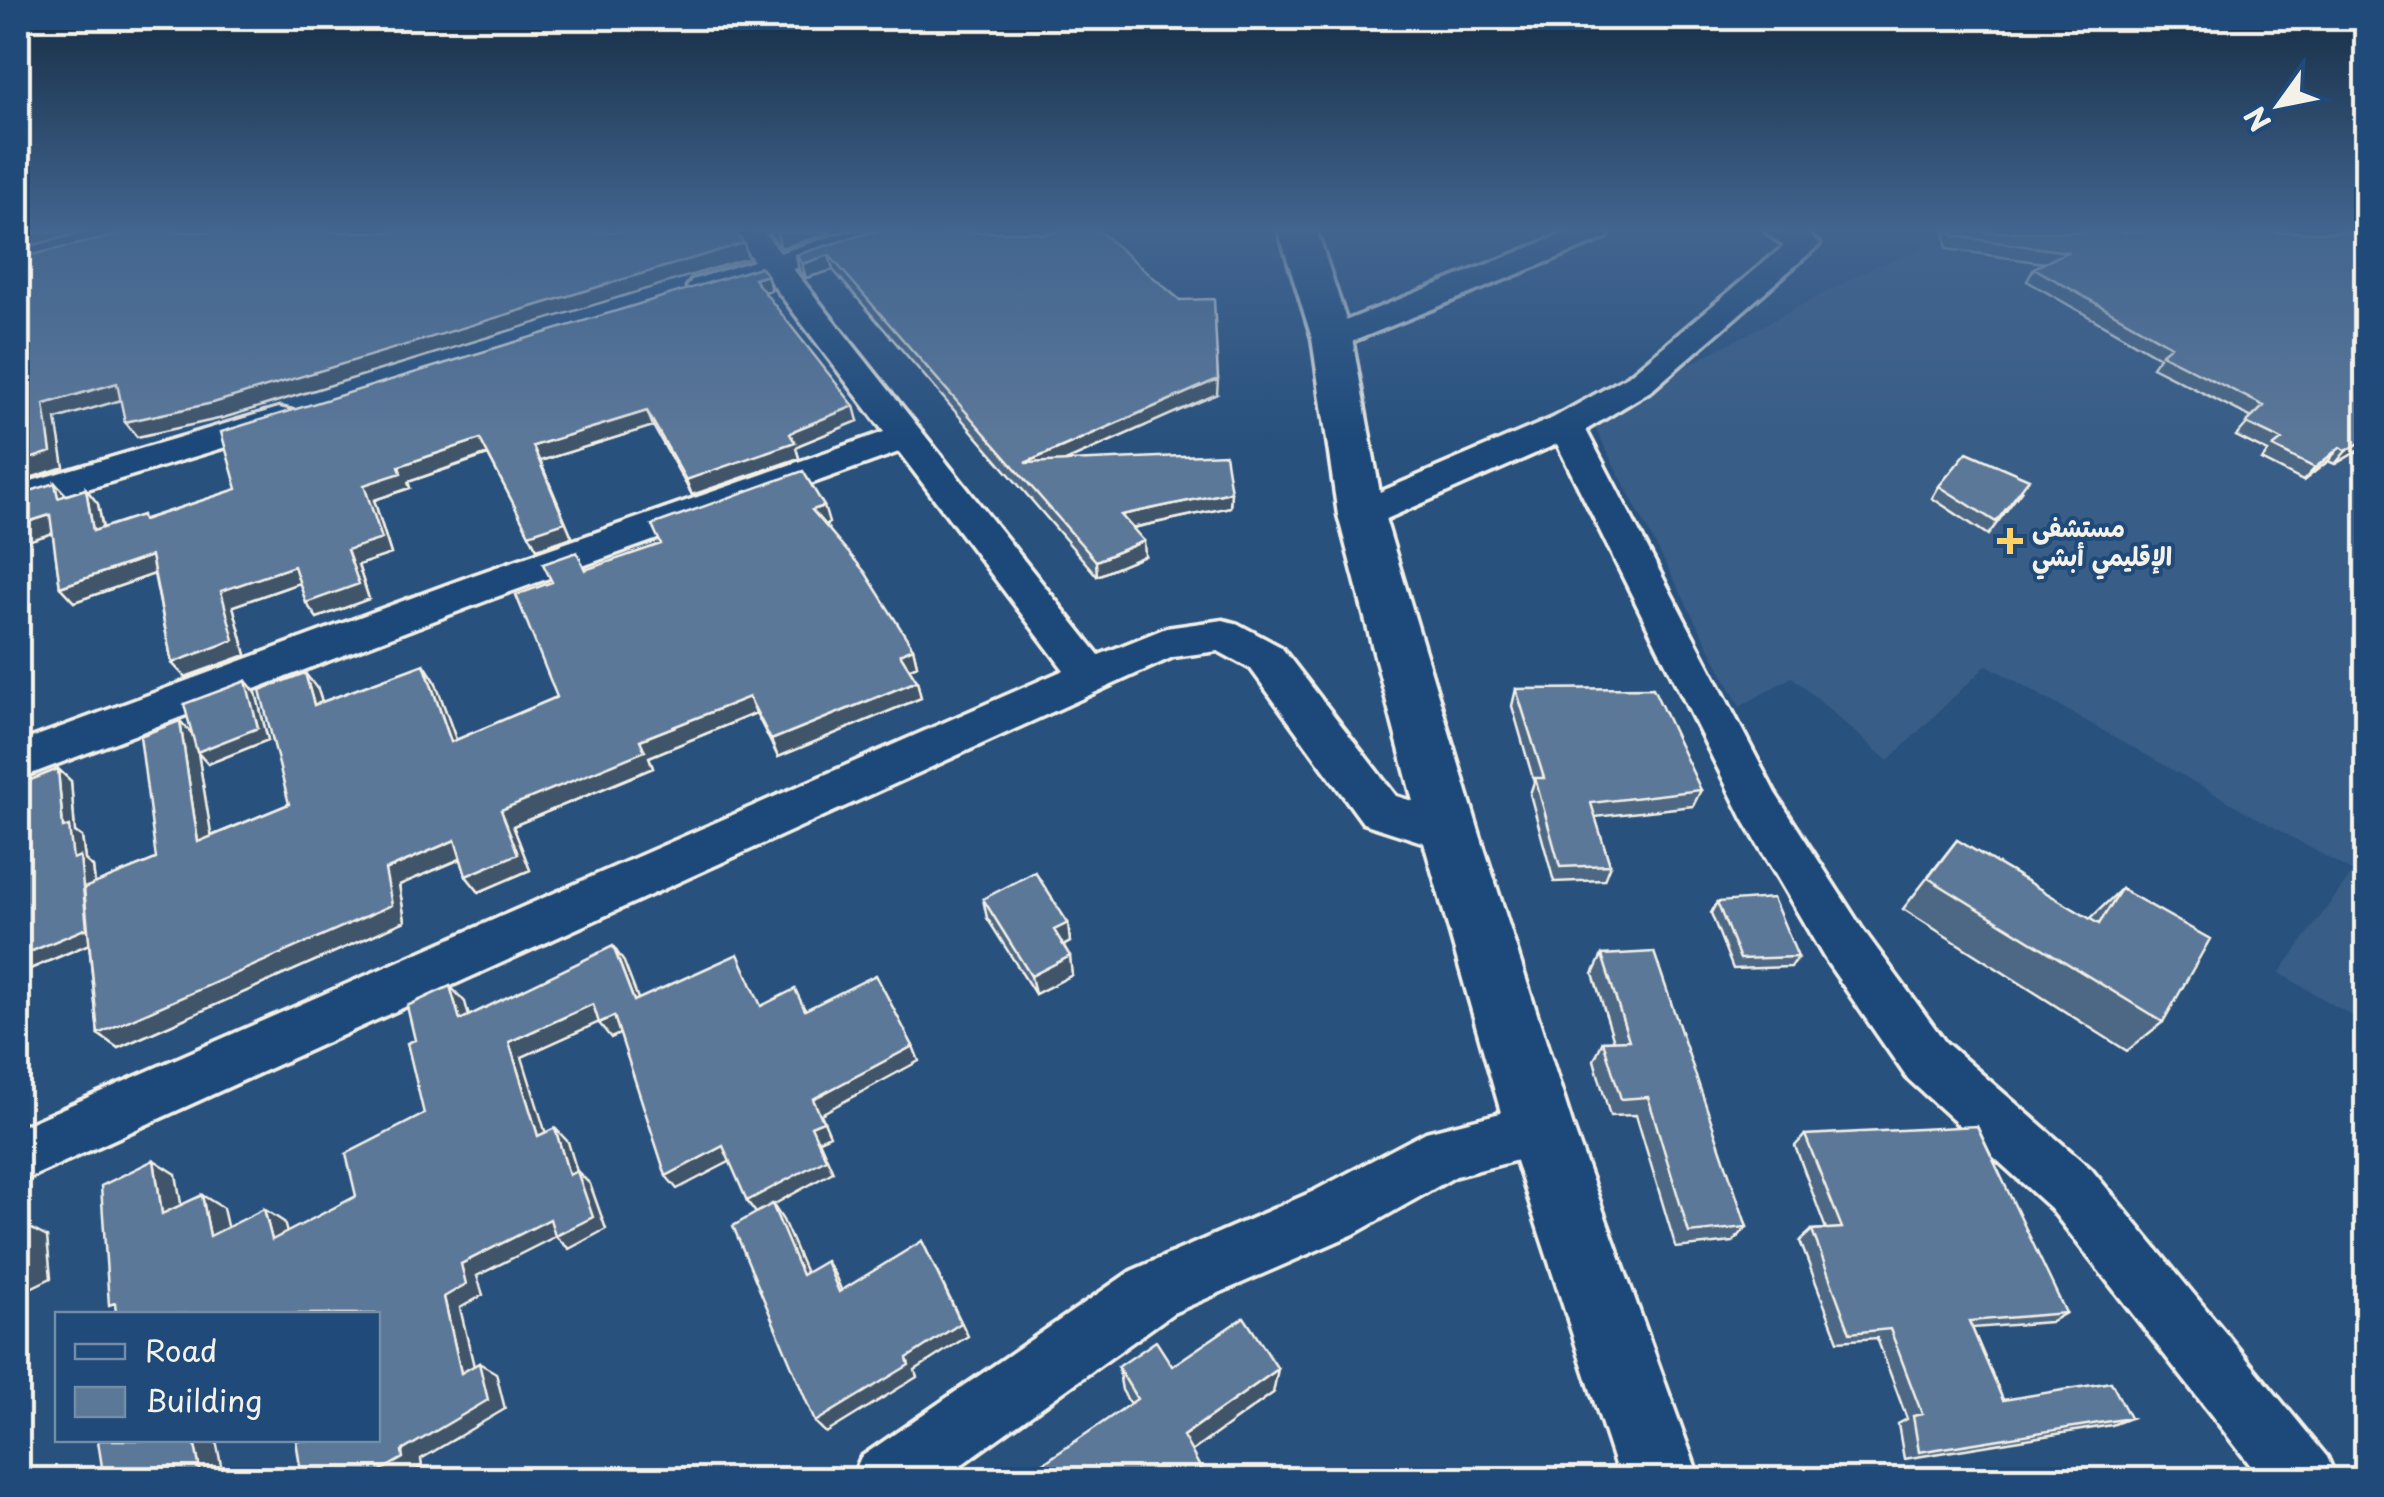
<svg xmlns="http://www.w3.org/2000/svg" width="2384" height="1497" font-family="'Playpen Sans','Playpen Sans Arabic',sans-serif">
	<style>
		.built { fill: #375d86 }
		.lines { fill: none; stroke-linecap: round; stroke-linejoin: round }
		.minor-casing { stroke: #f4f1e8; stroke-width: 7 }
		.tertiary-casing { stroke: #f4f1e8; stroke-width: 7 }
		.minor { fill: #1f4a7a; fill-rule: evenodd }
		.tertiary { fill: #1f4a7a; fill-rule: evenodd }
		.wall { fill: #4e6784; stroke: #f4f1e8; stroke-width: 2.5 }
		.shaded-wall { fill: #40546b; stroke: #f4f1e8; stroke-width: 2.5 }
		.building { fill: #5b7899; stroke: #f4f1e8; stroke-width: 2.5 }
		.poi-dot { fill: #ffd166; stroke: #1f4a7a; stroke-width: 4 }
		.labels { text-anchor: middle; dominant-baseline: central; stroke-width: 8; stroke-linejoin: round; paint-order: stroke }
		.poi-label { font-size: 25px; font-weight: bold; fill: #f4f1e8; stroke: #1f4a7a; text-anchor: start }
	</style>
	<rect width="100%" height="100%" fill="#28517e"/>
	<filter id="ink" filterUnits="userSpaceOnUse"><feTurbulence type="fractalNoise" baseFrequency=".01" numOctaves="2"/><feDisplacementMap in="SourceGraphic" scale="20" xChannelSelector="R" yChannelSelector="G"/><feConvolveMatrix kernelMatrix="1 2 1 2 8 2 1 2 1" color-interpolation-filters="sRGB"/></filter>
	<g filter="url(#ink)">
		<path class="built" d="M1972 232H2366V1024L2279 973 2353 872 1987 665 1888 761 1792 677 1740 707 1589 417 1876 266Z"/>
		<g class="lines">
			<g class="minor-casing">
				<path id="minor" d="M733 232H764L780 253 846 232H893L889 238 793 269 1099 655 1166 628 1223 620 1238 624 1281 647 1396 796 1467 818 1474 832 1467 846 1450 851 1363 823 1251 669 1218 651 1173 657 18 1183V1128L1064 670 899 452 496 597 18 779V743L468 577 884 432 767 277 703 297 692 294 687 287 692 280 754 261Z
					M1568 232H1610L1606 238 1344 345H1320L1315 338 1320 331Z
					M1766 232H1805L1820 244 1652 390 1586 430 1775 793 1861 927 1945 1042 2091 1169 2327 1457 2337 1480H2262L2051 1209 1907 1078 1825 959 1743 819 1557 444 1375 524 1361 528 1347 524 1342 515 1347 506 1553 418 1628 376 1784 246Z
					M279 408 292 411 297 419 292 427 18 510V485Z
					M1540 1103 1560 1111 1568 1130 1560 1149 1456 1176 1354 1234 1173 1313 940 1480H851L861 1457 1131 1271 1312 1192 1426 1132Z"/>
			</g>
			<g class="tertiary-casing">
				<path id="tertiary" d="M1279 232H1317L1352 338 1384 515 1479 832 1574 1130 1700 1480H1620L1506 1130 1421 832 1338 515 1312 338Z"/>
			</g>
			<use href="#minor" class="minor"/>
			<use href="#tertiary" class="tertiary"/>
		</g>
		<path class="wall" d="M767 232H833L781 248Z
			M871 232 1217 394 1065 461 1231 492 1230 507 1133 528 1145 556 1097 576 833 270 806 278 799 270 796 255Z
			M1944 232H2366V446L2335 464 2328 461 2303 481 2262 460 2268 452 2236 436 2252 418 2152 367 2159 357 2027 281 2034 268 2044 263 1947 249Z
			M767 275 771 290 764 292 858 421 799 445 796 448 799 458 692 495 653 426 540 461 572 537 537 549 488 455 408 482 410 488 374 500 391 554 358 565 369 599 317 618 300 583 233 606 246 655 185 677 172 663 154 574 74 602 60 587 53 533 66 495 86 489 98 504 103 528 145 519 237 489Z
			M1939 486 2021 491 1988 535 1932 498Z
			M829 523 825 524 913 648 917 665 909 669 917 681 921 698 778 757 756 713 649 757 653 768 513 826 530 870 479 892 466 876 461 859 399 885 405 921 118 1048 98 1034 89 944 18 974V785L58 769 71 781 75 832 82 837 85 860 93 867 95 884 156 859 180 721 192 734 246 681 256 693 268 740 208 764 198 753 211 836 289 804 318 690 322 702 424 664 435 681 456 740 557 697 586 570Z
			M1516 689 1701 790 1693 806 1595 817 1610 865 1604 880 1554 882 1530 794 1534 782 1512 706Z
			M1957 840 2090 919 2121 889 2163 1022 2127 1051 1903 909Z
			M983 899 1068 923 1070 942 1063 946 1072 975 1035 994 987 918Z
			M1717 902 1798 957 1791 967 1733 969 1711 913Z
			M1602 955 1747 1227 1733 1242 1676 1248 1636 1115 1610 1116 1594 1060 1603 1041H1614L1593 974Z
			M1805 1135 2066 1313 2050 1322 1972 1328 2003 1400 2130 1418 2112 1425 1904 1459 1898 1424 1907 1419 1877 1338 1838 1341 1800 1241 1812 1230 1826 1229 1795 1146Z
			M1172 1366 1273 1393 1192 1451 1130 1404 1122 1390 1118 1367Z"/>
		<path class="shaded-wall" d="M18 232H84L18 249Z
			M781 232H833L781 248 777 233Z
			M744 243 748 258 223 418 137 437 125 422Z
			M829 255 833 270 806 278 802 264Z
			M767 275 771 290 758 294 754 279Z
			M1218 379 1217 394 1027 478 1025 463Z
			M117 383 128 398 56 419 64 467 18 482V463L44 404Z
			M854 406 858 421 799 445 796 448 799 458 692 495 686 480 790 434 795 430Z
			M647 411 653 426 540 461 572 537 537 549 529 534 533 446Z
			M480 439 488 454 408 482 410 488 374 500 391 554 358 565 369 599 317 618 306 603 347 550 364 485 399 466Z
			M2366 439V446L2335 464 2346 451Z
			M2340 447 2328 461 2303 481 2315 468Z
			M55 483 69 498H58Z
			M86 489 98 504 106 546 93 531Z
			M1231 492 1230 507 1122 530 1121 515Z
			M824 506 829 523 818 527 812 510Z
			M50 515 63 530 18 544V525Z
			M1144 541 1145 556 1097 576 1096 561Z
			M151 556 163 571 74 602 60 587Z
			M294 566 305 581 233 606 246 655 185 677 172 663 221 591Z
			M913 648 917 665 904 671 900 654Z
			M424 664 435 681 463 759 451 742Z
			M305 673 318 690 328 721 314 705Z
			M246 681 256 693 268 740 208 764 198 753 215 857 198 842 180 721 196 738Z
			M917 681 921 698 778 757 771 740Z
			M749 697 756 713 649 757 653 768 513 826 530 870 479 892 466 876 501 810 640 740Z
			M58 769 71 781 75 832 82 837 85 860 93 867 101 939 18 974V957L73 859 63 828Z
			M455 840 467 856 399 885 405 921 118 1048 98 1034 385 870Z
			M1068 923 1070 942 1057 949 1054 930Z
			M613 946 624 962 645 1017 634 1001Z
			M1070 956 1072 975 1035 994 1031 976Z
			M450 986 465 1002 474 1035 460 1020Z
			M593 1004 604 1020 522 1057 551 1150 538 1136 509 1042Z
			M614 1016 626 1031 611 1038 599 1023Z
			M913 1046 919 1061 821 1114 830 1135 819 1140 833 1172 773 1205 783 1220 813 1289 747 1201 811 1126 813 1099Z
			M555 1128 568 1142 582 1188 569 1175Z
			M723 1146 733 1160 677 1189 666 1176Z
			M154 1160 176 1174 185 1227 162 1214Z
			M577 1171 590 1184 606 1229 569 1249 555 1236Z
			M202 1195 223 1208 232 1248 210 1236Z
			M264 1209 284 1222 292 1252 272 1240Z
			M550 1219 564 1232 477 1276 483 1295 460 1308 478 1383 461 1373 444 1297 461 1264Z
			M22 1224 47 1237 51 1278 18 1294V1270Z
			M922 1241 968 1336 915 1370 917 1377 826 1433 815 1422Z
			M826 1261 835 1275 848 1306 839 1292Z
			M18 1342 26 1480H18Z
			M479 1363 496 1373 505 1409 421 1459 422 1467 398 1480H364L402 1451Z
			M1278 1369 1273 1393 1184 1457 1183 1436Z
			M194 1440H216L224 1480H202Z"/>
		<path class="building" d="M131 232H735L744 243 213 403 125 422 117 383 44 404 51 452 18 463V258Z
			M871 232H1039L1042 235 1053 232H1100L1180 300 1214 299 1218 379 1025 463 1225 454 1231 492 1121 515 1144 541 1096 561 829 255 802 264 796 255Z
			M1953 232H2366V439L2346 451 2340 447 2315 468 2273 447 2282 440 2246 423 2264 406 2161 354 2171 346 2034 268 2067 252 1953 236Z
			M760 267 767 275 754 279 854 406 795 430 790 434 795 442 686 480 647 411 533 446 565 522 529 534 480 439 399 466 401 473 364 485 382 539 347 550 359 584 306 603 294 566 221 591 234 640 172 663 151 556 60 587 50 515 18 525V495L55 483 58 498 86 489 93 531 142 515 143 520 237 489 221 432Z
			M1967 452 2029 479 1996 522 1939 486Z
			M803 471 824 506 812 510 865 572 913 648 900 654 917 681 771 740 749 697 640 740 645 751 501 810 518 854 466 876 455 840 385 870 392 905 98 1034 84 888 156 859 140 736 180 721 198 842 289 804 260 690 305 673 314 705 424 664 451 742 557 697 516 595 552 582 543 564 577 552 585 570 661 544 652 525Z
			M246 681 258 728 197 752 184 704Z
			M1653 688 1701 790 1591 803 1610 865 1560 867 1535 778H1544L1516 689Z
			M58 769 63 828 69 826 73 859 80 856 87 928 18 957V785Z
			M1957 840 2099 924 2121 889 2210 939 2163 1022 1928 878Z
			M1035 872 1068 923 1054 930 1070 956 1031 976 983 899Z
			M1773 898 1798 957 1740 959 1717 902Z
			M613 946 634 1001 738 954 761 1006 795 989 805 1010 876 975 913 1046 813 1099 823 1121 811 1126 826 1159 747 1201 723 1146 666 1176 614 1016 599 1023 593 1004 509 1042 538 1136 555 1128 569 1175 577 1171 593 1217 555 1236 550 1219 461 1264 466 1284 444 1297 461 1373 479 1363 488 1400 402 1451 403 1458 364 1480H351L350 1475 343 1480H302L296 1440H378V1314H116L115 1303 109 1305 101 1186 154 1160 162 1214 202 1195 210 1236 264 1209 272 1240 356 1196 346 1154 424 1114 407 1043 415 1040 407 1006 450 986 460 1020Z
			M1654 952 1747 1227 1689 1233 1648 1097 1621 1099 1603 1041 1629 1040 1602 955Z
			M1977 1126 2066 1313 1969 1321 2003 1400 2111 1382 2130 1418 1919 1452 1913 1416 1922 1414 1890 1329 1850 1333 1812 1230 1842 1228 1805 1135Z
			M772 1204 802 1275 826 1261 839 1292 922 1241 961 1323 907 1358 909 1365 815 1422 733 1226Z
			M22 1224 25 1266 18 1270V1226Z
			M1244 1317 1278 1369 1183 1436 1207 1480H1019L1137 1399 1118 1367 1156 1341 1172 1366Z
			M100 1440H194L202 1480H104L98 1441Z"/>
	</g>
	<linearGradient id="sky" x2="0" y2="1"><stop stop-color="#162d45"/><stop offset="0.52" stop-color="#42658f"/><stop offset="1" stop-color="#42658f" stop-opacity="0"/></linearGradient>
	<rect width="2384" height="442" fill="url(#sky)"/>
	<path class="poi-dot" d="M2005 526h10v10h10v10h-10v10h-10v-10h-10v-10h10z"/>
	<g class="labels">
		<g class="poi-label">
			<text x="2032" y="527">مستشفى<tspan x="2032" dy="29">الإقليمي أبشي</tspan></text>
		</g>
	</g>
	<rect width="2384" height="1497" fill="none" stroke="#1f4a7a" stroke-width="60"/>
	<rect x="30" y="30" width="2324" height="1437" fill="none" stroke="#f4f1e8" stroke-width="4" filter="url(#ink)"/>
	<rect x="55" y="1312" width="325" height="130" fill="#1f4a7a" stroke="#748da6" stroke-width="2.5"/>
	<rect x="75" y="1344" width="50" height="15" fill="#1f4a7a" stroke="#748da6" stroke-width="2.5"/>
	<text x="145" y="1362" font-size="30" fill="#f4f1e8">Road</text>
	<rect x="75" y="1387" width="50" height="30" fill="#5b7899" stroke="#748da6" stroke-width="2.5"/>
	<text x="145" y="1412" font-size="30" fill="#f4f1e8">Building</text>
	<g transform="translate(2279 105) rotate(237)" stroke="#1f4a7a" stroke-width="8" paint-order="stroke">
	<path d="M0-8L18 38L0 25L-18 38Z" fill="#f4f1e8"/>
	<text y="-15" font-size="28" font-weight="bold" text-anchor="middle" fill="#f4f1e8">N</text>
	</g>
</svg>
